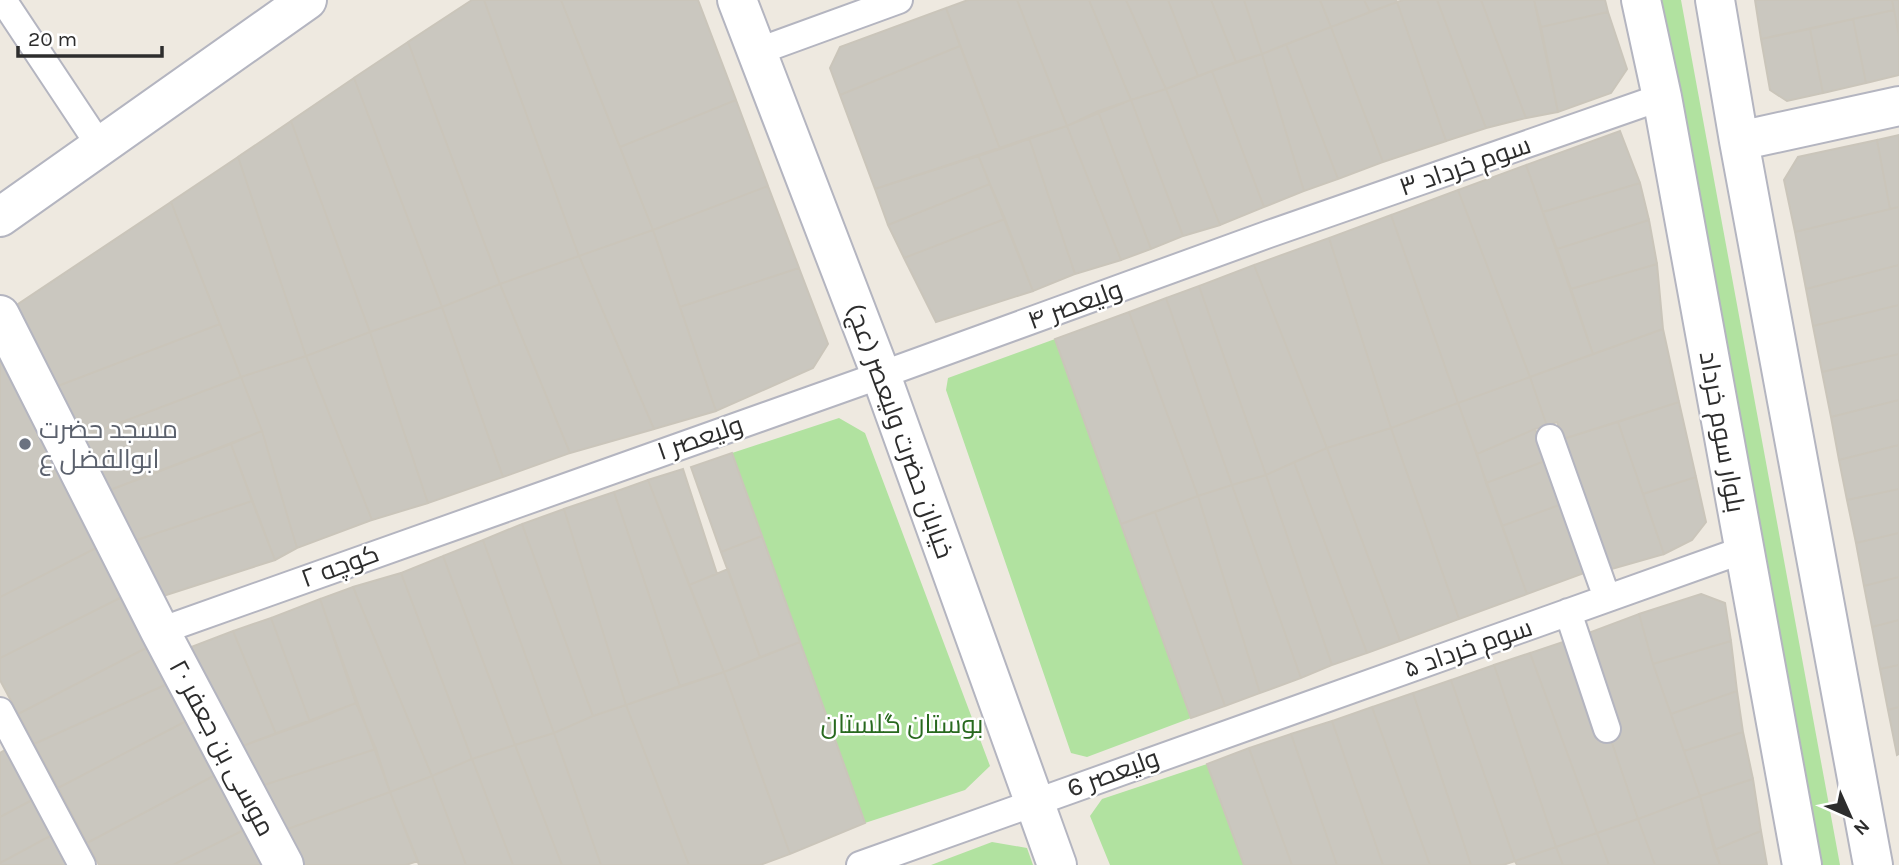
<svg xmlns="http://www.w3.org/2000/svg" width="1899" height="865" font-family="Karla,Cairo,sans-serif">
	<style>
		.green { fill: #b1e2a0 }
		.building { fill: #cac7bf; stroke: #cac5ba; stroke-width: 2 }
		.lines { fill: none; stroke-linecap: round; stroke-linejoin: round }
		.lane-casing { stroke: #b4b5c0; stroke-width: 30 }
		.street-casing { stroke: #b4b5c0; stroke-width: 42 }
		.secondary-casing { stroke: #b4b5c0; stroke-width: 42 }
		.lane { stroke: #fff; stroke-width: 26 }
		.street { stroke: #fff; stroke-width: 38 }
		.secondary { stroke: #fff; stroke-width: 38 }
		.worship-dot { fill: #6b7280; stroke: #fff; stroke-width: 2.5 }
		.labels { text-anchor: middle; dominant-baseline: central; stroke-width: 5; stroke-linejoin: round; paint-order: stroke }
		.street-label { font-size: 26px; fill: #2d2d2d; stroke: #fff }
		.worship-label { font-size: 26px; fill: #5b616d; stroke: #fff; text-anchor: start }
		.park-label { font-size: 26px; fill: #28691e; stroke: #fff }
	</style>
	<rect width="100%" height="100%" fill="#eee9e0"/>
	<path class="green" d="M1652 0H1681L1840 865H1813Z
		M1055 339 1191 718 1087 757 1071 753 946 390 948 378Z
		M839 418 865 433 990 766 965 790 865 823 732 453Z
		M1207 764 1244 865H1110L1090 816 1102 799Z
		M992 842 1027 848 1033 865H931Z"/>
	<path class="building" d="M472 0H484L579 256 500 284 408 42Z
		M484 0H561L653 230 579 256Z
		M561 0H698L736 100 620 147Z
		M968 0H1017L1067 126 1000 149 946 8Z
		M1017 0H1089L1131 100 1067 126Z
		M1089 0H1126L1166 89 1131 100Z
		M1126 0H1168L1198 76 1166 89Z
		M1168 0H1211L1236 62 1198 76Z
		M1211 0H1244L1262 54 1236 62Z
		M1244 0H1320L1331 27 1262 54Z
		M1320 0H1364L1370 12 1331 27Z
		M1364 0H1396L1397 2 1370 12Z
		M1403 0H1437L1486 128 1446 141 1397 2Z
		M1437 0H1481L1526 118 1486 128Z
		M1481 0H1534L1558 112 1526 118Z
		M1534 0H1605L1608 12 1541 27Z
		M1755 0H1892L1894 10 1761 39Z
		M1892 0H1899V36L1894 10Z
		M1397 2 1446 141 1383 162 1331 27Z
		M946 8 960 46 840 95 830 68 840 47Z
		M1894 10 1899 36V75L1866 83 1853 19Z
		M1608 12 1627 69 1611 93 1558 112 1541 27Z
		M1853 19 1866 83 1823 93 1810 29Z
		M1331 27 1383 162 1338 179 1286 44Z
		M1810 29 1823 93 1787 101 1770 90 1761 39Z
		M408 42 500 284 442 307 354 78Z
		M1286 44 1338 179 1304 191 1262 54Z
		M960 46 1000 149 875 189 840 95Z
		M1262 54 1304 191 1264 207 1212 71Z
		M1212 71 1264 207 1220 225 1166 89Z
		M354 78 442 307 370 332 291 121Z
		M1166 89 1220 225 1183 236 1131 100Z
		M736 100 768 186 653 230 620 147Z
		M1131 100 1183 236 1151 249 1098 111Z
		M1098 111 1151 249 1121 260 1067 126Z
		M291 121 370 332 306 356 238 157Z
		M1067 126 1121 260 1075 274 1029 138Z
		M1620 131 1640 183 1543 212 1526 165Z
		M1899 135V207L1890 209 1877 140Z
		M1029 138 1075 274 1033 291 978 155Z
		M1877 140 1890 209 1795 232 1784 180 1798 157Z
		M978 155 990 184 888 225 875 189Z
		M238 157 306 356 241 377 171 202Z
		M1526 165 1593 354 1530 377 1458 190Z
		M1640 183 1649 220 1557 249 1543 212Z
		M990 184 1005 219 904 258 888 225Z
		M768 186 799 268 680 307 653 230Z
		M1458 190 1530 377 1458 403 1391 215Z
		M171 202 220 324 50 389 9 310Z
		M1899 207V265L1806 289 1795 232Z
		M1391 215 1458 403 1391 428 1329 238Z
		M1005 219 1033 291 936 322 904 258Z
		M1649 220 1657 264 1571 289 1557 249Z
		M653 230 716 411 654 429 579 256Z
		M1329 238 1391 428 1327 448 1254 265Z
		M579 256 654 429 570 453 500 284Z
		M1657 264 1663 329 1593 354 1571 289Z
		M1254 265 1327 448 1266 475 1199 286Z
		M1899 265V305L1813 326 1806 289Z
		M799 268 828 344 813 368 716 411 680 307Z
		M500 284 570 453 503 477 442 307Z
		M1199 286 1266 475 1232 485 1166 298Z
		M1166 298 1232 485 1198 496 1129 312Z
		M1899 305V354L1822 372 1813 326Z
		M442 307 503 477 428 503 370 332Z
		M1129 312 1198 496 1121 524 1055 339Z
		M220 324 241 377 77 439 50 389Z
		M1663 329 1679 402 1563 439 1557 422 1547 426 1530 377Z
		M370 332 428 503 372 520 306 356Z
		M0 342 102 545 0 597Z
		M1899 354V400L1831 417 1822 372Z
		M306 356 372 520 297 548 262 431 241 377Z
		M241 377 262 431 105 492 77 439Z
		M1530 377 1547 426 1535 429 1477 454 1458 403Z
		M1899 400V445L1839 460 1831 417Z
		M1679 402 1696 477 1643 494 1618 422Z
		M1458 403 1527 594 1459 619 1391 428Z
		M1618 422 1664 554 1608 570 1563 439Z
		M1391 428 1459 619 1400 641 1327 448Z
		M1535 429 1548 460 1486 483 1477 454Z
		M262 431 297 548 275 560 231 444Z
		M231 444 252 501 131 542 105 492Z
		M1899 445V489L1847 500 1839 460Z
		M1327 448 1400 641 1367 653 1294 462Z
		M732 453 762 536 721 552 691 467Z
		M1548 460 1562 504 1502 526 1486 483Z
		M1294 462 1367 653 1332 665 1266 475Z
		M683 469 717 574 689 585 648 480Z
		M1266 475 1332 665 1301 678 1232 485Z
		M1696 477 1706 522 1692 540 1664 554 1643 494Z
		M648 480 724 672 680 686 614 492Z
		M1232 485 1301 678 1260 693 1198 496Z
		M1899 489V533L1856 543 1847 500Z
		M614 492 680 686 626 705 564 509Z
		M1198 496 1260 693 1225 706 1155 512Z
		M252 501 275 560 160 597 131 542Z
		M1562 504 1587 572 1527 594 1502 526Z
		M564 509 626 705 593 716 522 524Z
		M1155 512 1225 706 1191 718 1121 524Z
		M522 524 593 716 554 733 483 540Z
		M1899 533V577L1864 586 1856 543Z
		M762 536 800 642 760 657 721 552Z
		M483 540 554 733 515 745 443 556Z
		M102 545 128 594 0 658V597Z
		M443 556 515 745 472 759 401 573Z
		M728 569 760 657 724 672 689 585Z
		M401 573 472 759 432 776 353 587Z
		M1899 577V620L1872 627 1864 586Z
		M353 587 432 776 390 792 320 599Z
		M128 594 154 644 18 714 0 680V658Z
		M1701 594 1725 603 1731 641 1653 664 1639 614Z
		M320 599 356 703 310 722 271 618Z
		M1639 614 1653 664 1700 796 1638 819 1610 737 1620 733 1583 635Z
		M271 618 310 722 276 734 233 631Z
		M1899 620V665L1880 669 1872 627Z
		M233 631 276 734 240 747 186 649Z
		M1569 640 1610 737 1638 819 1597 833 1530 653Z
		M1731 641 1737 691 1671 714 1653 664Z
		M800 642 865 823 790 854 724 672Z
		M154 644 174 681 34 744 18 714Z
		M1530 653 1597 833 1556 847 1494 665Z
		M1494 665 1556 847 1515 861 1451 680Z
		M1899 665V707L1888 710 1880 669Z
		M724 672 790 854 760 865H689L626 705Z
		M1451 680 1515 861 1503 865H1471L1413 693Z
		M174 681 192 718 58 788 34 744Z
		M1737 691 1743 732 1684 751 1671 714Z
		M1413 693 1471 865H1430L1372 707Z
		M356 703 376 749 261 786 240 747Z
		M626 705 689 865H601L554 733 593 716Z
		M1372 707 1430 865H1383L1332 721Z
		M1899 707V754L1897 755 1888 710Z
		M192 718 221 772 87 843 58 788Z
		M1332 721 1383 865H1337L1291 734Z
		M1743 732 1753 779 1700 796 1684 751Z
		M554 733 601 865H562L515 745Z
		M1291 734 1337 865H1292L1249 748Z
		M515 745 562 865H513L472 759Z
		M1249 748 1292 865H1244L1207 764Z
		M7 749 34 799 0 817V753Z
		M376 749 390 792 285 830 261 786Z
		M472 759 513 865H466L432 776Z
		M221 772 250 827 173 865H99L87 843Z
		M432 776 466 865H419L390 792Z
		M1753 779 1761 831 1714 850 1700 796Z
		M390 792 418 861 406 865H304L285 830Z
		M1700 796 1720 865H1655L1638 819Z
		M34 799 54 834 0 863V817Z
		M1638 819 1655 865H1609L1597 833Z
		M250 827 270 865H173Z
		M1761 831 1767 865H1720L1714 850Z
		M1597 833 1609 865H1563L1556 847Z
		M54 834 72 865H0V863Z
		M1556 847 1563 865H1517L1515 861Z"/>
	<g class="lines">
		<g class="lane-casing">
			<path id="lane" d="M3 0 100 146
				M756 52 899 0
				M1550 438 1607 598
				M1568 612 1607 729
				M160 631 881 375 1269 234 1662 97
				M0 711 82 865
				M860 865 1743 550"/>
		</g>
		<g class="street-casing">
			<path id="street" d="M0 315 160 631 284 865"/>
		</g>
		<g class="secondary-casing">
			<path id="secondary" d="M737 0 881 375 1057 865
				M1641 0 1662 97 1802 865
				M1715 0 1739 141 1873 865
				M1739 141 1899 106
				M0 217 307 0"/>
		</g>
		<use href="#lane" class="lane"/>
		<use href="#street" class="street"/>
		<use href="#secondary" class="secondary"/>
	</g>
	<circle class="worship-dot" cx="25" cy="444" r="7"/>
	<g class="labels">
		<g class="street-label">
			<text transform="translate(1465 166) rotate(-19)">سوم خرداد ۳</text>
			<text transform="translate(1075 305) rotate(-20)">ولیعصر ۴</text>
			<text transform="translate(900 431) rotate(70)">خیابان حضرت ولیعصر (عج)</text>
			<text transform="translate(1722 432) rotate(80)">بلوار سوم خرداد</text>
			<text transform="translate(700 438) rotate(-19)">ولیعصر ۱</text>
			<text transform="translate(340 566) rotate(-20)">کوچه ۲</text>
			<text transform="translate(1468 648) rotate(-19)">سوم خرداد ۵</text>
			<text transform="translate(222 748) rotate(62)">موسی بن جعفر ۲۰</text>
			<text transform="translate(1113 773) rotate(-20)">ولیعصر 6</text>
		</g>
		<g class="worship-label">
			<text x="39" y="429">مسجد حضرت<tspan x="39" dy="30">ابوالفضل ع</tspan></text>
		</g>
		<g class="park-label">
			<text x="902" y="724">بوستان گلستان</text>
		</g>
	</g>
	<g transform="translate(1850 816) rotate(135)" stroke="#ffffff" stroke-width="5" paint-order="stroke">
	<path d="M0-5L12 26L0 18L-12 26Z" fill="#2d2d2d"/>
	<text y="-10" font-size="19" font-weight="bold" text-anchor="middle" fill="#2d2d2d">N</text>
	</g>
	<path d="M18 46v10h144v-10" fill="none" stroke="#2d2d2d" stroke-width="3.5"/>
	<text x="28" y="46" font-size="21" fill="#2d2d2d" stroke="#ffffff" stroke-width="5" paint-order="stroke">20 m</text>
</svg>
